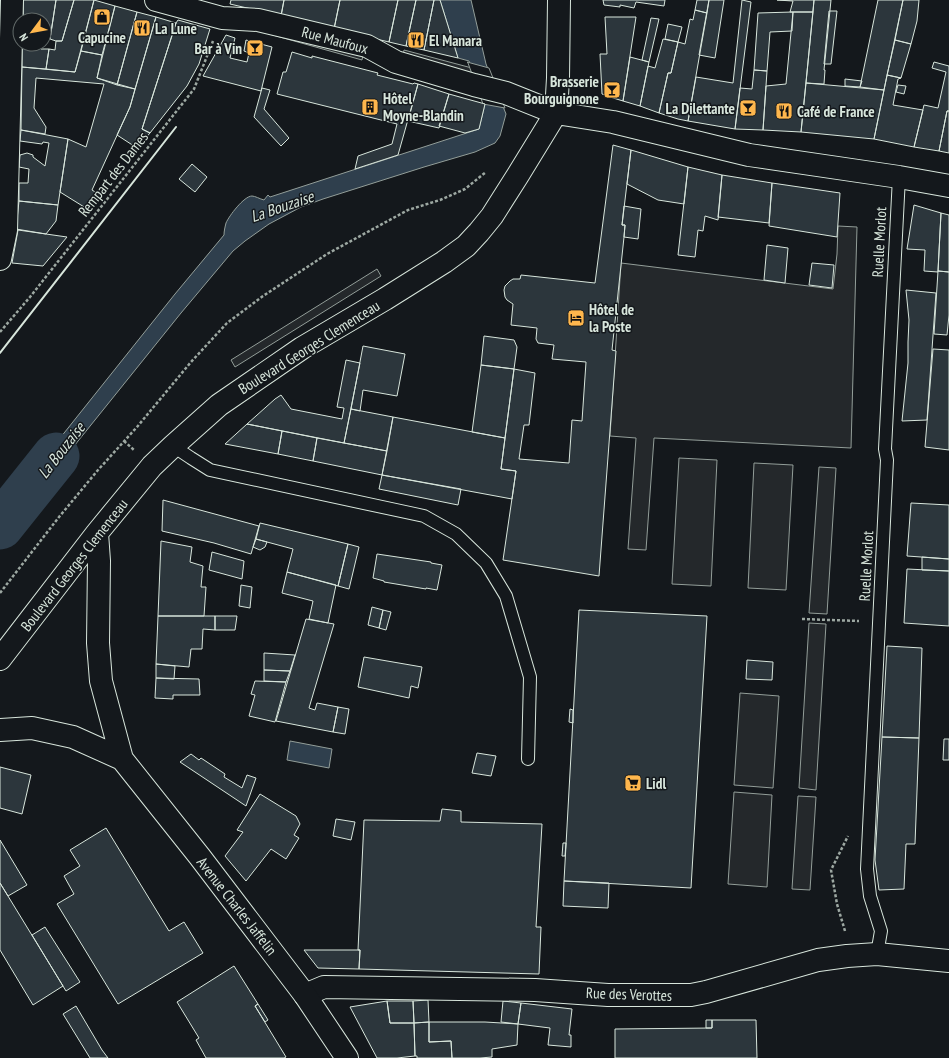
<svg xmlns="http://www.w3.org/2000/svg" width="949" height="1058" font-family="'PT Sans Narrow',sans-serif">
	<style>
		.parking { fill: #24282b; stroke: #939e99 }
		.water { fill: #2f3f4d; stroke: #939e99 }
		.pier { fill: #14181c; stroke: #939e99 }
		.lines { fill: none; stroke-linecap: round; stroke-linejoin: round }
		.river { stroke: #2f3f4d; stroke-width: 47 }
		.building { fill: #2c363c; stroke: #d8e6dc }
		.lane-casing { stroke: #d8e6dc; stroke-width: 14 }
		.street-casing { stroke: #d8e6dc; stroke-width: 24 }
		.primary-casing { stroke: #d8e6dc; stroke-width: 24 }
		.path { stroke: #9da8a2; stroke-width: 2.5; stroke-dasharray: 3 2; stroke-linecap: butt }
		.lane { stroke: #14181c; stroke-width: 12 }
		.street { stroke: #14181c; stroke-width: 22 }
		.primary { stroke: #14181c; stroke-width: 22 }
		.wall { stroke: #d8e6dc; stroke-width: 2 }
		.labels { text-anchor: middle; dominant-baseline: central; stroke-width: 3; stroke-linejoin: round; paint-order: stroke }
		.poi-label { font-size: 15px; font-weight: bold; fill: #d8e6dc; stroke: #14181c; text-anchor: start }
		.street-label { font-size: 15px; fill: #d8e6dc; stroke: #14181c }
		.water-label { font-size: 16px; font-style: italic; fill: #d8e6dc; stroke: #14181c }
	</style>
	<rect width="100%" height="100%" fill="#14181c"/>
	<path class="parking" d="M262 32 363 55 362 60Z
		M404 50 487 72 486 77 403 56Z
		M838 226 857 227 851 448 654 438 646 550 628 549 636 438 610 436 621 263 833 289 837 254Z
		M377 269 381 276 235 367 231 360Z
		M679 458 717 460 711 586 672 584Z
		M754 463 793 465 786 590 748 588Z
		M819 467 836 468 827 614 809 613Z
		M809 623 826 624 816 790 799 788Z
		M740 693 779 696 773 788 734 785Z
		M734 792 772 795 767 887 728 884Z
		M798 796 816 797 810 890 792 889Z"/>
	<path class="water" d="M440 0H471L486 64 506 114 500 136 495 143 475 152 424 167 323 199 301 207 269 224 245 241 233 251 181 313 21 512 9 502 175 294 224 235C224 231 225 227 226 223 229 216 244 196 252 196 255 196 260 199 264 200L268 195 270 197 479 129 485 104 469 61 458 58Z
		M0 516 11 525 0 539Z
		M290 741 332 749 329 768 287 760Z"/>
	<path class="pier" d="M467 62 489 68 505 108 483 104 468 63Z"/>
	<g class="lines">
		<path class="river" d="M0 526 56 456"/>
	</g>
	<path class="building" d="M23 0H56L50 39 44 37V20H23Z
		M56 0H74L62 41H56L50 39Z
		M74 0H94L75 72 46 69 49 49 55 50 56 41H62Z
		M94 0 115 6 102 55 81 51Z
		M231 0H284L281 16 230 4Z
		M284 0H340L334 29 281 16Z
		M340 0H398L389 42 334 29Z
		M398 0H416L406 46 389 42Z
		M416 0H434L424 50 406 46Z
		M434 0H440L458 58 424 50Z
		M603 0H665L664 6 636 2 634 8 620 5V7L604 5Z
		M697 0H709L707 13 695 10Z
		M709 0H724L715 58 699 55Z
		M742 0 751 2 735 129 688 121 696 77 733 83Z
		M777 0H814L813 12H790L793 1Z
		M814 0H831L824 70H825L824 84 806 83Z
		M878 0H903L884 90 860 87Z
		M903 0H919L917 21 911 44 895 40Z
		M115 6 137 12 117 85 97 78Z
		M695 10 707 13 688 121 678 119 659 113 668 73H671L678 42 685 44 690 19 693 20Z
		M829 11H837L831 64H824Z
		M137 12 156 17 135 89 117 85Z
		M793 12H813L801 132 763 130 766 86 786 84Z
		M793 12 792 31 770 32 767 71 754 70 758 13Z
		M156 17 176 23 175 26 142 129 150 133 137 148 117 135 130 107Z
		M605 17H636L623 101 610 97 602 94 600 54H607Z
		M651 18 659 19 649 62 642 60Z
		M178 20 210 29 199 64 187 86 150 133 142 129 176 23Z
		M668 24 682 27 678 42 665 39Z
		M226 35 235 38 230 58 247 62 249 53 244 51 246 40 272 47 261 91 203 76Z
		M663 39 678 42 671 73H668L659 113 640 106 648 66 655 68Z
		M895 40 911 44 901 78 887 75Z
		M22 44H41V49H49L46 69 22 67Z
		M81 51 102 55 97 78 135 89 130 107 92 190 100 195 89 210 60 192 68 139 86 147 104 84 36 78 34 108 46 127 45 134 21 130 22 67 75 72Z
		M292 52 312 58V56L378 73 377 75 413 84 414 83 418 84 398 155 355 169 358 156 392 144 397 124 277 94 283 72H286Z
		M630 57 649 62 640 106 623 101Z
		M934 62 949 66V111H947L939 151 914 147 924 105 938 108 946 72 932 68Z
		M754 70 767 71 763 130 735 129 740 88 752 89Z
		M887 75 901 78 898 79 893 105 923 110 914 147 874 139Z
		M845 79 862 81 860 87 845 86Z
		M806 83 884 90 874 139 801 132Z
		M418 84 449 94 439 128 408 121Z
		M898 85 906 86 904 94 896 92Z
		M262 88 270 90 264 109 289 138 281 146 254 117Z
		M449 94 485 104 479 129 465 133 439 126Z
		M947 111H949V153L939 151Z
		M21 130 68 139 58 205 19 201V183H28L29 169 19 167 20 155 27 153 33 155V157L45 166 49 143 43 142 42 144 20 141Z
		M613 145 631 150 622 225H625L624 237 612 350 616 351 599 576 503 560 516 471 501 469 514 369 535 373 529 425H524L519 459 569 463 572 420 582 421 586 362 552 359 554 345 538 343 536 339 537 328 511 325 513 304 507 300 505 297 504 290 505 286 510 281 513 279H520L521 275 595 283Z
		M631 150 688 167 684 204 658 200 627 184Z
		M192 164 207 177 195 192 179 179Z
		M688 167 722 175 718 220 705 216 703 231 698 230 695 257 678 255Z
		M722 175 772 183 769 223 718 217Z
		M772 183 840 193 837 237 769 226Z
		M19 201 58 205 56 221 46 234 16 229Z
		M914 205 941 213 938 272 924 271 925 250 907 249Z
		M624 206 641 209 638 239 624 237 625 225H622Z
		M941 213 949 215V272L938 271Z
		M18 230 67 237 43 266 12 263Z
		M767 245 788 248 785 283 764 280Z
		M812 263 834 265 832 288 809 285Z
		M938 271 949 272V315L947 335 934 334Z
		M906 290 936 293 927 420 902 421 908 363V342L909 320Z
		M484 336 514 340 517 347 514 369 481 365Z
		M363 346 405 354 397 396 363 390 360 411 351 409Z
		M933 349 949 350V450L925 447Z
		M346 360 360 363 344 443 247 424 275 399 281 395 291 409 342 419 344 408 337 407Z
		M481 365 514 369 505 438 472 432Z
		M351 409 393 417 387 451 344 443Z
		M393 417 505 438 501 469 516 471 512 499 382 475Z
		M247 424 282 431 278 454 225 444Z
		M282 431 317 438 313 461 278 454Z
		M317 438 387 451 382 475 313 461Z
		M382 475 461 489 458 505 379 489Z
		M163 500 259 526 251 554 214 543 162 531Z
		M911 503 949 505V559L907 556Z
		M260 523 348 544 338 586 287 572 293 549 256 539Z
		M256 539 267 542 265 547 260 550 253 547Z
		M161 541 192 547 190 562 203 566 201 587H206L204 616H158Z
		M348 544 359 547 349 589 338 586Z
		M212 552 244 561 242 579 209 570Z
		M377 554 431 562V563L442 565 437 590 426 588V589L384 582V581L373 578Z
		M922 557 949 559V571L922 570Z
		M907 569 949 571V626L904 623Z
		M287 572 336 585 328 623 309 619 313 601 282 593Z
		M241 585 252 587 250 608 239 606Z
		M372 607 383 610 379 628 368 625Z
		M383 610 391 612 386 630 379 628Z
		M579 610 707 616 691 888 564 881Z
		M158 616H215V630L203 629 202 649H191L189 667 156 664Z
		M215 616H237L235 630H215Z
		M306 619 334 624 309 708 315 710 317 703 338 707 333 732 276 721Z
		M887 646 922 648 919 738 882 737Z
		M264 653 295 655 290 671 264 670Z
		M364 657 422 667 418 688 411 686 409 698 358 687Z
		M747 660 773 662 772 680 746 679Z
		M156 664 175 666 174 679 156 678Z
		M264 670 290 671 286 682 264 681Z
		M156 678 199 679 200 695H173V699L155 698Z
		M255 681 286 682 275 722 249 716 255 695 251 694Z
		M338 707 349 709 345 734 333 732Z
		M570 709 573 710V723L569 722Z
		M882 737 919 738 915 844H906L904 889 879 890 875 860Z
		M944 739H949V760H943Z
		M477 753 496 756 491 776 472 773Z
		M191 754 199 760 201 758 225 774 224 777 242 788 247 775 256 778 246 806 180 762Z
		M0 767 31 775 22 814 0 808Z
		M260 794 296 816 300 824 294 835 299 838 286 859 271 849 246 881 225 856 243 832 237 830Z
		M442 809 461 811V822L542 824 536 927H541L539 974 359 969 360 950H358L364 820 440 821Z
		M336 819 355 822 351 840 333 836Z
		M106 828 169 931 184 922 203 953 118 1004 57 904 74 894 64 876 80 866 70 850Z
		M0 840 27 885 8 896 0 883Z
		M563 843H566L565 856H562Z
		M564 881 609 883 608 908 563 906Z
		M0 883 63 986 33 1005 0 950Z
		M45 927 80 982 66 991 32 935Z
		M304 950H360L359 969 318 968Z
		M234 966 258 1004 255 1006 286 1057 284 1058H206L196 1040 199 1038 177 1002Z
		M428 1000 429 1022 414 1023 413 1001Z
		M387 1001H413L414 1023H390Z
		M387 1001 390 1023H414L415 1056 397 1058H377L350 1007Z
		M503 1001 521 1003 518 1024 501 1022Z
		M521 1003 572 1009 569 1035H571V1047L548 1045 550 1028 518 1024Z
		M258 1004 268 1020 265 1022 255 1006Z
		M76 1006 102 1050 108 1058H90L63 1014Z
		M706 1020H712V1028H706Z
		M712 1020H756L757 1058H615V1029L712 1028Z
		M429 1022H485L518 1024 517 1045 492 1049V1057L480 1058H452L451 1041 429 1042Z
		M429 1022V1042L451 1041 452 1058H417V1056H415L414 1023Z"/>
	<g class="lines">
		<g class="lane-casing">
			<path id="lane" d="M173 446 191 458 210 470 424 516 456 534 486 563 506 596 530 677 528 759
				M877 954 881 931 870 896 867 869 887 460 885 449 899 177"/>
		</g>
		<g class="street-casing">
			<path id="street" d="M156 0 222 18 258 20 367 46 396 62 474 85 506 93 556 113
				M0 259 6 230 12 0
				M305 995 324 987 535 990 608 995H691L706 992 818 960 847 956 877 954 949 961"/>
		</g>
		<g class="primary-casing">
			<path id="primary" d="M556 113 613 122 749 155 899 177 949 186
				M97 533 99 561 98 643 101 681 122 759 200 857 305 995 347 1058
				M0 659 97 533 152 466 173 446 219 405 302 348 385 299 444 262 466 246 479 232 492 216 518 175 556 113 558 78 559 0
				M0 730 32 728 73 737 122 759"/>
		</g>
		<path class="path" d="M0 332 30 297 194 89 213 41
			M124 441 134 450
			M0 593 59 517 98 470 137 427 191 362 227 323 263 296 327 254 408 210 440 200 465 189 486 172
			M802 619 859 621
			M845 931 837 904 831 870 848 836"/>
		<use href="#lane" class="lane"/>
		<use href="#street" class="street"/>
		<use href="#primary" class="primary"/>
		<path class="wall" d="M0 353 176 127"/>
	</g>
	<defs>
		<g id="shop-square" transform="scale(0.9)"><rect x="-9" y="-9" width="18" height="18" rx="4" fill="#ffb74d" stroke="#14181c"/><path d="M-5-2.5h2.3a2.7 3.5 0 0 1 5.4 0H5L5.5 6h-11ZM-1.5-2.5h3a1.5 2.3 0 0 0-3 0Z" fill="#111"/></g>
		<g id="restaurant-square" transform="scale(0.9)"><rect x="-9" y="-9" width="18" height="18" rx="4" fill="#ffb74d" stroke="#14181c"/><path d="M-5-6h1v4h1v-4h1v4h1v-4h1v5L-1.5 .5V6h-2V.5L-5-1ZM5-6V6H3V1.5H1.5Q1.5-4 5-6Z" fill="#111"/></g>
		<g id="bar-square" transform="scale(0.9)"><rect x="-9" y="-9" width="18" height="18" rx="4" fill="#ffb74d" stroke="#14181c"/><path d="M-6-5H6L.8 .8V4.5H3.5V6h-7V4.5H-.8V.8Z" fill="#111"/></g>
		<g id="building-square" transform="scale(0.9)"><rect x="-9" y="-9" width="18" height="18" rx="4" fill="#ffb74d" stroke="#14181c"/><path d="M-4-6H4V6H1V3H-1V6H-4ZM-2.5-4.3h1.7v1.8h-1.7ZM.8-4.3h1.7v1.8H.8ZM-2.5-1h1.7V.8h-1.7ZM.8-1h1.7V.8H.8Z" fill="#111"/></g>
		<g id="hotel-square" transform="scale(0.9)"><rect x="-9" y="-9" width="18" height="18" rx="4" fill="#ffb74d" stroke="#14181c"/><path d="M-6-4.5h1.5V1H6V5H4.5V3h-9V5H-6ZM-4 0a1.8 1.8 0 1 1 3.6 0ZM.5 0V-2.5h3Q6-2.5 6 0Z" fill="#111"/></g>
		<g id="supermarket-square" transform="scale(0.9)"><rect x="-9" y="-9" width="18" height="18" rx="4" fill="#ffb74d" stroke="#14181c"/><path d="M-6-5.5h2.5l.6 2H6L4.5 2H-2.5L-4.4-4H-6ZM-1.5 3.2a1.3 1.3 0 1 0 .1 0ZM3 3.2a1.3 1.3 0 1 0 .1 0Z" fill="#111"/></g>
	</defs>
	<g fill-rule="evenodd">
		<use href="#shop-square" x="102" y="17"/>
		<use href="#restaurant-square" x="142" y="28"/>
		<use href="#restaurant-square" x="416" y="40"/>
		<use href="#bar-square" x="255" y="48"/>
		<use href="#bar-square" x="612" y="90"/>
		<use href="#building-square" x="370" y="107"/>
		<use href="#bar-square" x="748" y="108"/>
		<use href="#restaurant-square" x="784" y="111"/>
		<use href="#hotel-square" x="576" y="318"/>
		<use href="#supermarket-square" x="633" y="783"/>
	</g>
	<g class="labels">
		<g class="poi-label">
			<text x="155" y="28">La Lune</text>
			<text x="102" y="37" text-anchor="middle">Capucine</text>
			<text x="429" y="40">El Manara</text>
			<text x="242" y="48" text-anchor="end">Bar à Vin</text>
			<text x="599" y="81" text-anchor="end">Brasserie<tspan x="599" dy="17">Bourguignone</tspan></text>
			<text x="383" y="98">Hôtel<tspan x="383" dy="17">Moyne-Blandin</tspan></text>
			<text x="735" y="108" text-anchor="end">La Dilettante</text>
			<text x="797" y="111">Café de France</text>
			<text x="589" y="309">Hôtel de<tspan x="589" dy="17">la Poste</tspan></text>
			<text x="646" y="783">Lidl</text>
		</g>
		<g class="street-label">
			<text transform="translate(335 40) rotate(15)">Rue Maufoux</text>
			<text transform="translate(113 174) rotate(-52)">Rempart des Dames</text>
			<text transform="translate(879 242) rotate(-87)">Ruelle Morlot</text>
			<text transform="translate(309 347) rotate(-32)">Boulevard Georges Clemenceau</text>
			<text transform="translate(74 565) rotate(-52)">Boulevard Georges Clemenceau</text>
			<text transform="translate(866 566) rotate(-87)">Ruelle Morlot</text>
			<text transform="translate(237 906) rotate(52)">Avenue Charles Jaffelin</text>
			<text transform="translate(629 994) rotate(2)">Rue des Verottes</text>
		</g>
		<g class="water-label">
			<text transform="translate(282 206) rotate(-19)">La Bouzaise</text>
			<text transform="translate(61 450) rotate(-52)">La Bouzaise</text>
		</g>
	</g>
	<g transform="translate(32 32) rotate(238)"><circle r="19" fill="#14181c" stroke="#626a69"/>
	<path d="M0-3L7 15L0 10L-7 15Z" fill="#ffb74d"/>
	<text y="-6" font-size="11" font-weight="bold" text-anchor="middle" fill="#d8e6dc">N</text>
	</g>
</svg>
